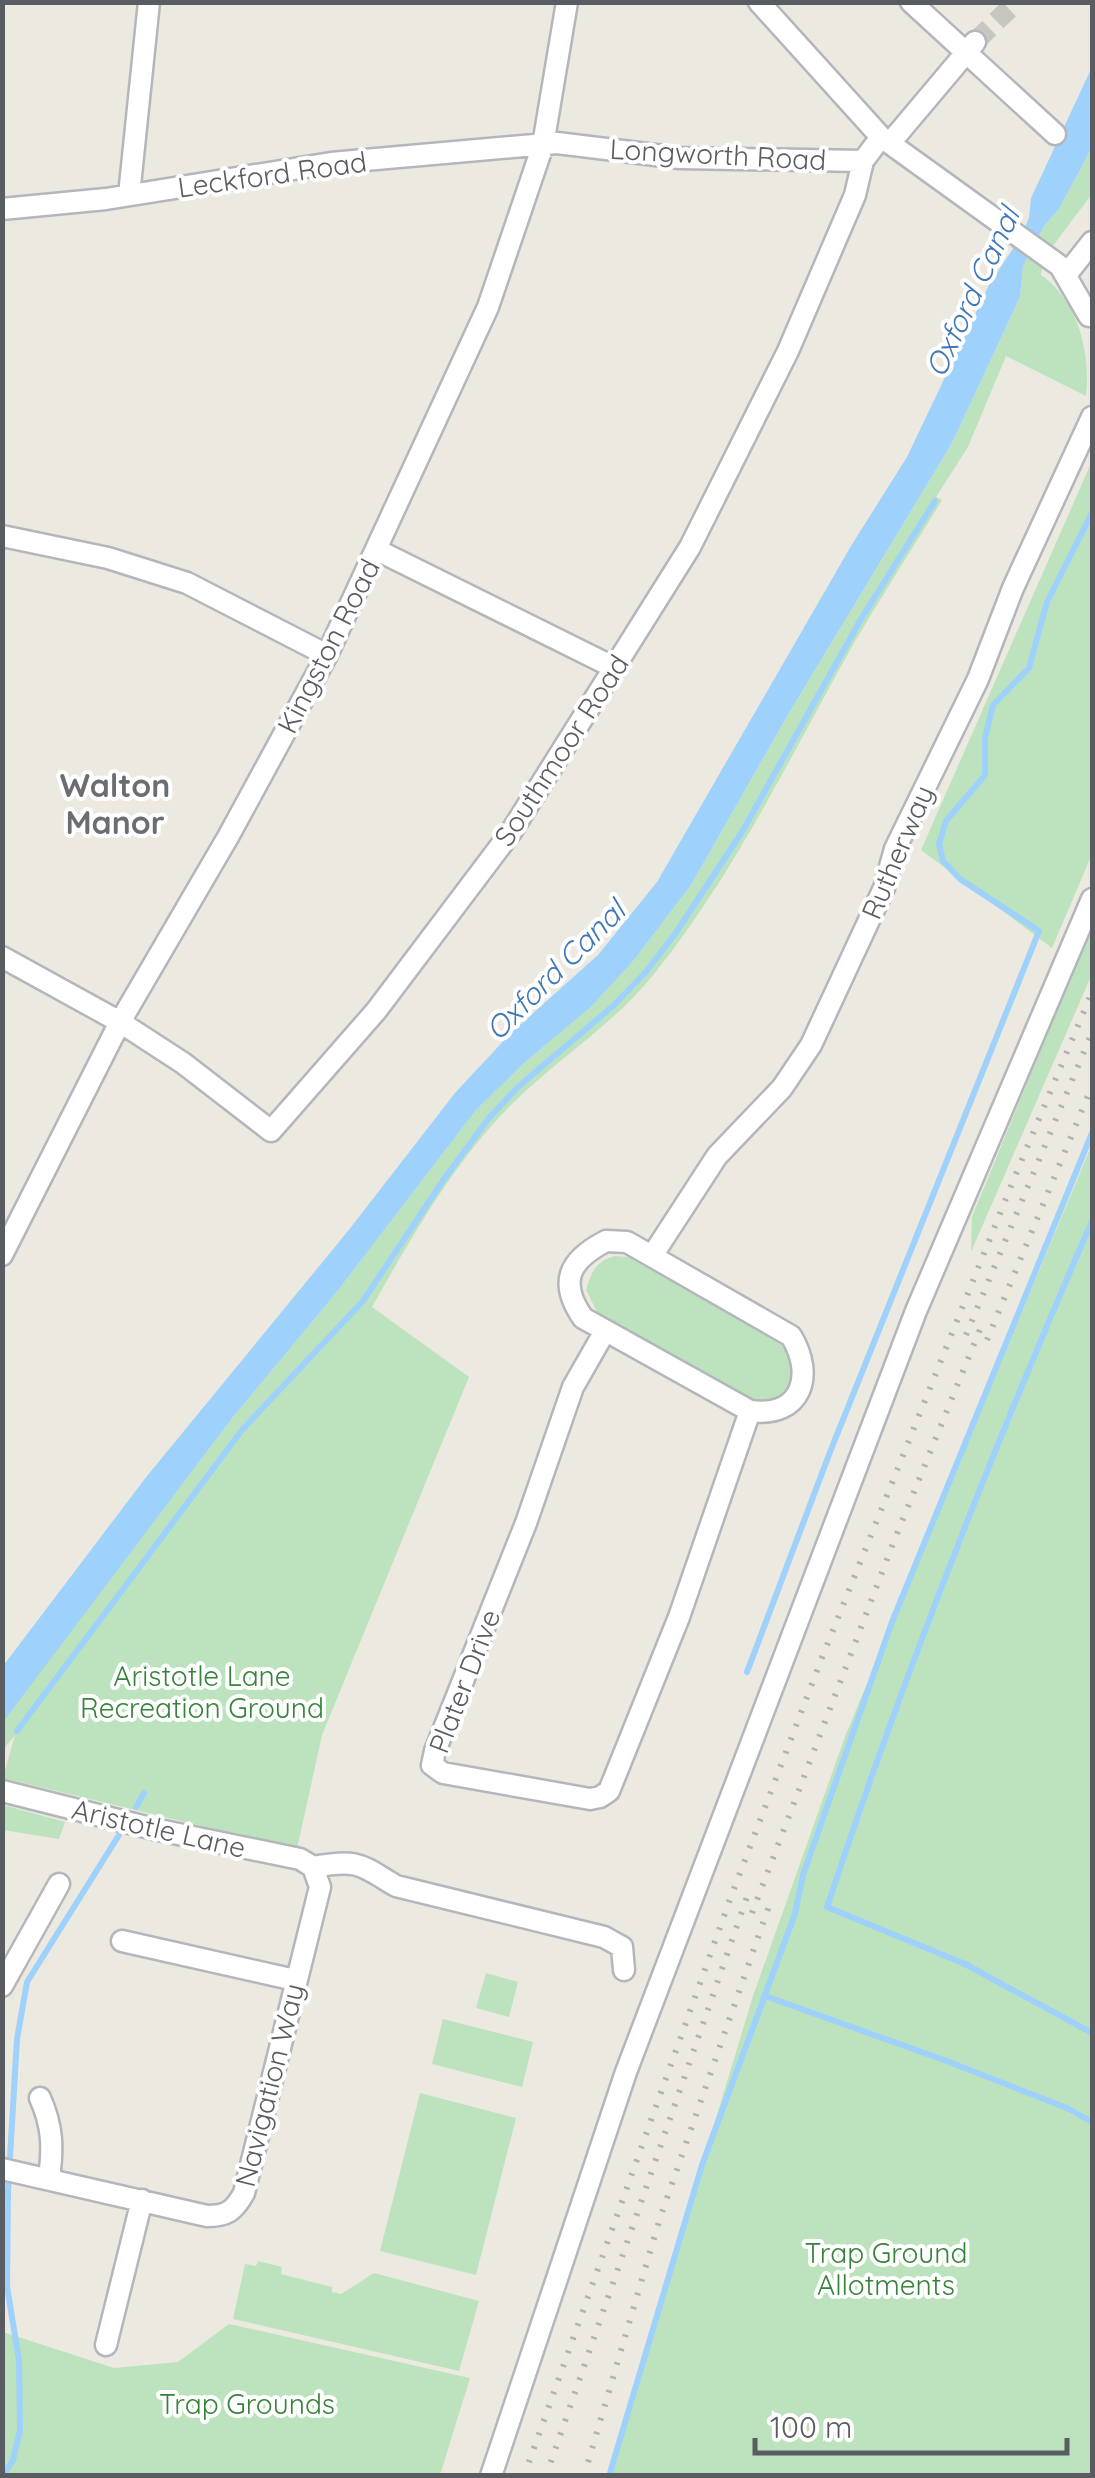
<svg xmlns="http://www.w3.org/2000/svg" width="1095" height="2478" font-family="Quicksand,sans-serif">
	<style>
		.green { fill: #bce3bd }
		.water { fill: #9fd1fd }
		.lines { fill: none; stroke-linecap: round; stroke-linejoin: round }
		.stream { stroke: #9fd1fd; stroke-width: 6 }
		.minor-tunnel { stroke: #c7c6c0; stroke-width: 20; stroke-dasharray: 20 10; stroke-linecap: butt }
		.minor-casing { stroke: #b3b6bb; stroke-width: 25 }
		.minor { stroke: #fff; stroke-width: 20 }
		.rail { stroke: #b1b2b2; stroke-width: 6; stroke-dasharray: 2.5 12; stroke-linecap: butt }
		.labels { text-anchor: middle; dominant-baseline: central; stroke-width: 8; stroke-linejoin: round; paint-order: stroke }
		.street-label { font-size: 28px; fill: #595c61; stroke: #fff }
		.park-label { font-size: 28px; fill: #36833c; stroke: #fff }
		.water-label { font-size: 30px; font-style: italic; fill: #4077b6; stroke: #fff }
		.quarter-label { font-size: 32px; font-weight: bold; fill: #6a6e73; stroke: #fff }
	</style>
	<rect width="100%" height="100%" fill="#ece9e0"/>
	<path class="green" d="M1092 147V194L1043 259 1041 275C1078 300 1091 353 1086 396L1006 356 968 447 936 497 942 500C913 548 882 595 854 643 791 755 735 873 654 974 614 1024 560 1057 514 1102 456 1159 412 1236 372 1307L469 1377 322 1735 297 1849 3 1778 15 1735 3 1750 2 1722 233 1417 336 1293 476 1110 524 1063 592 1006 634 960 691 885 786 718 952 443 1020 297 1023 266 1044 226 1059 209Z
		M1092 461V854L1052 948 921 850Z
		M1092 925V974L971 1252 972 1217Z
		M1092 1144V2475H608L753 1996 846 1734Z
		M615 1256 628 1257 785 1347 794 1357 796 1391 774 1403 756 1402 598 1314 586 1290C591 1272 596 1261 615 1256Z
		M3 1805 65 1822 59 1839 3 1830Z
		M486 1973 518 1982 509 2017 476 2008Z
		M443 2019 533 2042 522 2087 432 2064Z
		M420 2093 516 2118 476 2275 380 2251Z
		M258 2261 282 2267 281 2274 332 2287V2292L341 2294 374 2273 479 2301 459 2371 233 2319 245 2264 256 2266Z
		M229 2324 470 2378 440 2475H3V2332L114 2368 178 2362Z"/>
	<path class="water" d="M1092 67V147L1059 209 1044 226 1023 266 1020 297 952 443 786 718 691 885 634 960 592 1006 524 1063 476 1110 336 1293 233 1417 3 1722V1666L147 1476 348 1231 455 1093 511 1033 598 955 657 882 851 546 907 457 990 283 1020 238 1029 218 1031 198Z"/>
	<g class="lines">
		<path class="stream" d="M1092 1221C994 1446 904 1674 827 1907L965 1964 1092 2033
			M747 1672 830 1452 1039 931 960 879 943 861 939 844 946 821 985 775V738L993 705 1029 668 1047 602 1092 513
			M17 1731 242 1430 363 1301 444 1179 489 1118 518 1087 613 1006 645 973 675 934 742 832 861 619 935 501
			M136 1807 144 1793
			M765 1996 944 2060 1067 2108 1092 2122
			M3 2476 13 2460 20 2430 19 2361 7 2286 8 2191 17 2039 27 1982 119 1835
			M609 2476 702 2165 795 1914 803 1875 892 1622 1092 1133"/>
		<path class="minor-tunnel" d="M975 42 1009 9"/>
		<g class="minor-casing">
			<path id="minor" d="M759 2 881 137 1060 266 1089 316 1092 315
				M911 2 1055 134
				M890 143 975 42
				M129 195 149 2
				M2 209 106 199 331 163 557 143 680 158 863 161
				M1066 275 1092 242
				M2 536 108 558 187 583 327 655
				M377 550 615 668
				M2 957 120 1022 183 1063 271 1131 376 1011 511 832 690 547 788 351 855 195 863 161 881 137
				M606 1241 627 1242 791 1336C815 1375 802 1418 750 1411L583 1318C558 1282 569 1260 606 1241Z
				M2 1255 120 1022 228 837 327 655 488 307 543 145 567 2
				M652 1256 717 1156 782 1088 811 1045 884 888 895 849 978 679 1013 588 1092 417
				M605 1331 573 1387 526 1523 435 1751 432 1765 443 1773 590 1799 600 1797 609 1791 679 1617 750 1411
				M2 1791 154 1829 300 1859 313 1867
				M313 1867C359 1859 359 1864 396 1886L604 1937 622 1947 624 1970
				M122 1941 295 1980
				M2 1986 59 1884
				M40 2098C53 2127 53 2148 49 2178
				M2 2169 207 2216C227 2216 234 2211 244 2193L320 1887 313 1867
				M106 2345 142 2200
				M491 2476 626 2072 916 1311 1092 899"/>
		</g>
		<use href="#minor" class="minor"/>
		<path class="rail" d="M966 1335 1091 1035
			M987 1340 1092 1086
			M752 1913 894 1541 983 1322
			M524 2476 729 1902 821 1660 1013 1181 1092 992
			M546 2476 748 1894
			M584 2476 660 2218 771 1900"/>
	</g>
	<g class="labels">
		<g class="street-label">
			<text transform="translate(718 154) rotate(3)">Longworth Road</text>
			<text transform="translate(272 174) rotate(-8)">Leckford Road</text>
			<text transform="translate(328 646) rotate(-63)">Kingston Road</text>
			<text transform="translate(561 750) rotate(-57)">Southmoor Road</text>
			<text transform="translate(897 852) rotate(-67)">Rutherway</text>
			<text transform="translate(464 1681) rotate(-69)">Plater Drive</text>
			<text transform="translate(159 1828) rotate(13)">Aristotle Lane</text>
			<text transform="translate(269 2085) rotate(-76)">Navigation Way</text>
		</g>
		<g class="park-label">
			<text x="202" y="1675">Aristotle Lane<tspan x="202" dy="32">Recreation Ground</tspan></text>
			<text x="886" y="2252">Trap Ground<tspan x="886" dy="32">Allotments</tspan></text>
			<text x="247" y="2403">Trap Grounds</text>
		</g>
		<g class="water-label">
			<text transform="translate(972 292) rotate(-65)">Oxford Canal</text>
			<text transform="translate(555 970) rotate(-45)">Oxford Canal</text>
		</g>
		<g class="quarter-label">
			<text x="115" y="785">Walton<tspan x="115" dy="37">Manor</tspan></text>
		</g>
	</g>
	<rect width="1095" height="2478" fill="none" stroke="#595c61" stroke-width="10"/>
	<path d="M755 2438v15h312v-15" fill="none" stroke="#595c61" stroke-width="5"/>
	<text x="770" y="2438" font-size="30" fill="#595c61" stroke="#ffffff" stroke-width="8" paint-order="stroke">100 m</text>
</svg>
